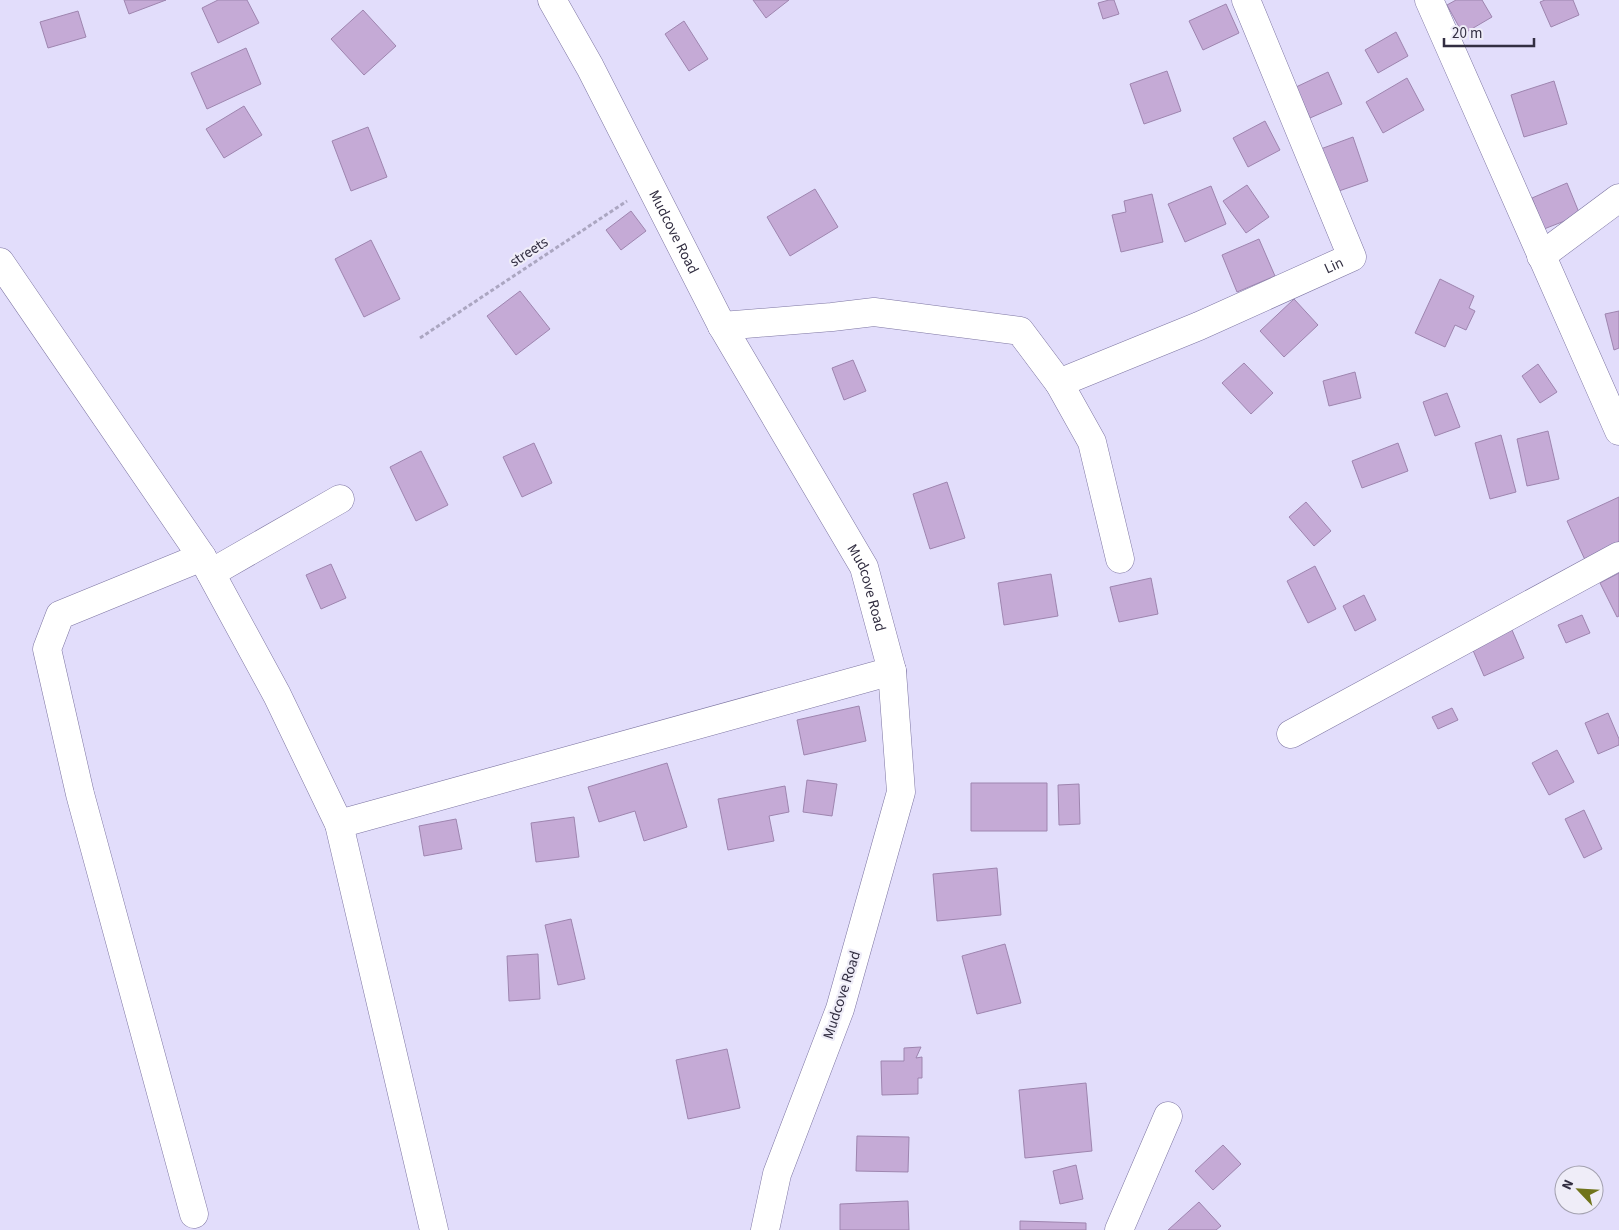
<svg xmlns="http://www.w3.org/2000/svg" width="1619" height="1230" font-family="'Source Sans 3',sans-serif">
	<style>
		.building { fill: #c5aad6; stroke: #9e85af }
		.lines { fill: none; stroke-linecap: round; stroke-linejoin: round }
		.minor-casing { stroke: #7d75a2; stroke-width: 29 }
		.tertiary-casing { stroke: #7d75a2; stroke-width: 29 }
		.path { stroke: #aba6c1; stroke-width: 3; stroke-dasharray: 4 2.5; stroke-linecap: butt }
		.minor { stroke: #fff; stroke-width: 28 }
		.tertiary { stroke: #fff; stroke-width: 28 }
		.labels { text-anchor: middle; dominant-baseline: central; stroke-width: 4.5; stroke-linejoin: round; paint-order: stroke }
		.street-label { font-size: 15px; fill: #322e41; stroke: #efedf8 }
	</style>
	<rect width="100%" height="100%" fill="#e2ddfb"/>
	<path class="building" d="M124 0H166L129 14Z
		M218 0H247L259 23 218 43 202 8Z
		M753 0H789L766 18Z
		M1109 0H1114L1119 14 1103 19 1098 3Z
		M1456 0H1482L1492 17 1463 34 1447 5Z
		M1545 0H1573L1579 15 1551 27 1540 2Z
		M1226 4 1239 33 1203 50 1189 21Z
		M363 10 396 46 364 75 331 39Z
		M78 11 86 37 48 48 40 22Z
		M684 21 708 59 689 71 665 34Z
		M1396 32 1408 56 1378 73 1365 50Z
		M246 48 261 84 207 109 191 73Z
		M1167 71 1181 111 1144 124 1130 84Z
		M1328 72 1342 104 1310 118 1296 87Z
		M1407 78 1424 110 1383 133 1366 102Z
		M1554 81 1567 124 1524 137 1511 95Z
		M244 106 262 135 224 158 206 129Z
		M1265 121 1280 150 1248 167 1233 138Z
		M368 127 387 177 351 191 332 141Z
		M1353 137 1368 181 1333 193 1318 150Z
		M1567 183 1580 215 1544 229 1532 198Z
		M1247 185 1269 217 1246 233 1223 201Z
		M1211 186 1226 224 1185 242 1168 204Z
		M815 189 838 227 790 256 767 217Z
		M1152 194 1163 242 1121 252 1112 215 1126 212 1124 201Z
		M631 211 646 231 621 250 606 230Z
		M1259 239 1275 276 1237 292 1222 255Z
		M371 240 400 299 364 317 335 259Z
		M1440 279 1474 296 1469 308 1475 311 1466 330 1455 325 1445 347 1415 333Z
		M520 291 550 329 516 355 487 316Z
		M1294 299 1318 325 1284 357 1260 331Z
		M1619 311V348L1614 350 1605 314Z
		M853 360 866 391 844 400 832 368Z
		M1244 363 1273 393 1251 414 1222 383Z
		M1538 364 1557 392 1540 403 1522 376Z
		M1355 372 1361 398 1329 406 1323 381Z
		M1447 393 1460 427 1435 436 1423 402Z
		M1548 431 1559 479 1527 486 1517 439Z
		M1501 435 1516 492 1490 499 1475 443Z
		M534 443 552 483 522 497 503 457Z
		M1398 443 1408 471 1362 488 1352 461Z
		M421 451 448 505 416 521 390 467Z
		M947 482 965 538 930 549 913 494Z
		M1619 497V547L1586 562 1567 521Z
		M1306 502 1331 531 1314 546 1289 517Z
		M331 564 346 598 321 609 306 575Z
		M1315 566 1336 609 1308 623 1287 581Z
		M1619 573V616L1617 617 1600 583Z
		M1051 574 1058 616 1004 625 998 583Z
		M1151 578 1158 614 1119 622 1110 587Z
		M1364 595 1376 620 1355 631 1343 606Z
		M1582 615 1590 633 1566 643 1558 625Z
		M1512 630 1524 658 1484 676 1472 648Z
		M859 706 866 741 804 755 797 720Z
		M1452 708 1458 720 1438 729 1432 717Z
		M1608 713 1619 739V745L1598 754 1585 723Z
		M1557 750 1574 782 1549 795 1532 763Z
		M667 763 687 827 644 841 635 811 599 822 588 787Z
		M807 780 837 784 832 816 803 812Z
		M971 783H1047V831H971Z
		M1079 784 1080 824 1059 825 1058 785Z
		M785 786 789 812 769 816 774 841 728 850 718 799Z
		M1584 810 1602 849 1584 858 1565 819Z
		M574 817 579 857 536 862 531 823Z
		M456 819 462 849 424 856 419 826Z
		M997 868 1001 915 937 921 933 874Z
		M571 919 585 979 558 985 545 925Z
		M1005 944 1021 1003 977 1014 962 956Z
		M538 954 540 999 509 1001 507 956Z
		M921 1047 916 1058 922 1057V1078H918V1094L882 1095 881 1061H904V1048Z
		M727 1049 740 1108 688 1119 676 1060Z
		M1086 1083 1092 1151 1025 1158 1019 1090Z
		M857 1136 909 1137 908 1172 856 1171Z
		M1223 1145 1241 1164 1213 1190 1195 1171Z
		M1076 1165 1083 1199 1060 1204 1053 1171Z
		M908 1201 909 1230H840V1204Z
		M1199 1202 1221 1226 1216 1230H1168Z
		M1020 1221 1086 1223V1230H1020Z"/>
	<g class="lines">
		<g class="minor-casing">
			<g id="minor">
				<path d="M1541 256 1619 198"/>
				<path d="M0 262 202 557 277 695 339 824 434 1230"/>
				<path d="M722 326 832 317 874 312 1020 331 1059 383 1092 442 1120 559"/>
				<path id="s1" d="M1059 383 1199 326 1352 257 1246 0"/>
				<path d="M211 573 340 499"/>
				<path d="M1291 734 1619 556"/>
				<path d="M339 824 892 671"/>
				<path d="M194 1214 80 794 47 649 60 615 202 557"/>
				<path d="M1119 1230 1168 1116"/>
			</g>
		</g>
		<g class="tertiary-casing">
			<g id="tertiary">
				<path id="s2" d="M552 0 590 67 722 326 864 567 892 671 901 792 840 1009 777 1174 765 1230"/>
				<path d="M1429 0 1619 431"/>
			</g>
		</g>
		<path class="path" d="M420 338 627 201"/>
		<use href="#minor" class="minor"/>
		<use href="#tertiary" class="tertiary"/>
	</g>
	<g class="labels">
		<g class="street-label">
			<text stroke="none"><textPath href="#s2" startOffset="262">Mudcove Road</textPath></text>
			<text transform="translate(529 252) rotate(-33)">streets</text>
			<text stroke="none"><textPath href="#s1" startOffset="299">Lin</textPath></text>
			<text stroke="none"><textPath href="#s2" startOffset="668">Mudcove Road</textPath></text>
			<text transform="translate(842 995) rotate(-72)">Mudcove Road</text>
		</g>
	</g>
	<g transform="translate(1579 1190) rotate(295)"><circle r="24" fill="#efedf8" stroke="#a3a1af"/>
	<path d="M0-4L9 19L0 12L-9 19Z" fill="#70741b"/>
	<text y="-8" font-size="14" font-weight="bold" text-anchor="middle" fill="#322e41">N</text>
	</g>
	<path d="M1444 38v8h90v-8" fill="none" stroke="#322e41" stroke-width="2.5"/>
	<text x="1452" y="38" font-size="15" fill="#322e41" stroke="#efedf8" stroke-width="4" paint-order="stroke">20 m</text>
</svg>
